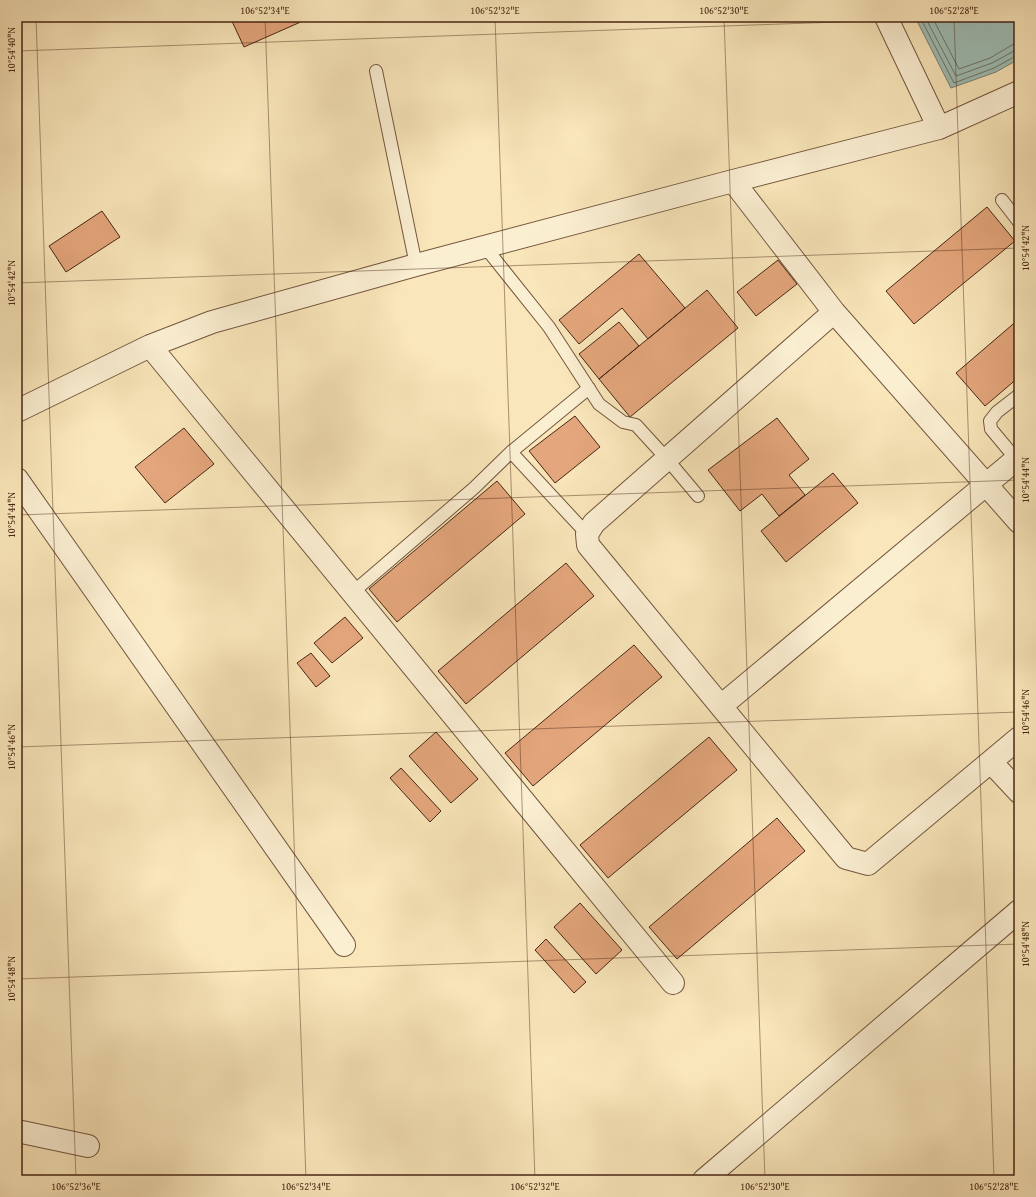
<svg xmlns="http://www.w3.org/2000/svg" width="1036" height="1197" font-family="'Gentium Book Plus',serif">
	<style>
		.water { fill: #9ebeb5; stroke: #7b8175 }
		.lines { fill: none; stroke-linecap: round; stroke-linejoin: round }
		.shore { stroke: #727265; stroke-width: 1 }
		.building { fill: #e4a67c; stroke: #472615 }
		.service-casing { stroke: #74563e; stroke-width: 14 }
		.minor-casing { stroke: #74563e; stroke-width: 24 }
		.service { stroke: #fbefd2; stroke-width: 12 }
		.minor { stroke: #fbefd2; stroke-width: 22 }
		.ticks { fill: none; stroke: #472615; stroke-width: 1; stroke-opacity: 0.45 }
		.neatline { fill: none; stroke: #472615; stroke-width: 1.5 }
		.ticks-label { font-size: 10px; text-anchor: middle; fill: #472615 }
	</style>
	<rect width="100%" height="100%" fill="#f9e6ba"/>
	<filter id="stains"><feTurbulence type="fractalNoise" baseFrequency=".005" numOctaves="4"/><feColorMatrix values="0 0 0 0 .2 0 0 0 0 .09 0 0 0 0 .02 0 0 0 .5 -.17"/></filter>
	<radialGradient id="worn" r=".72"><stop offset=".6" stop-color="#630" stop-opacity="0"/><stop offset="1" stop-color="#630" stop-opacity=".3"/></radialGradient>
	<path class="water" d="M915 17H1019V59L996 72 951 88Z"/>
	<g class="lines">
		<path class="shore" d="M920 17 954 83 994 68 1016 56 1019 55
			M925 17 956 76 992 63 1014 51 1019 50
			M932 17 959 69 990 58 1012 45 1019 44"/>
	</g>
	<path class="building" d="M230 17H312L244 47Z
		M987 207 1015 241 914 324 886 291Z
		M102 211 120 237 66 272 49 246Z
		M639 254 685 308 648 339 622 308 579 344 559 320Z
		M778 260 797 284 756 316 737 292Z
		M707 290 738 328 630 417 599 379Z
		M1019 319V377L985 406 956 373Z
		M619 322 639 346 599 379 579 354Z
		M575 416 600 447 555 483 529 451Z
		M777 418 809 459 789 475 805 495 779 516 762 494 740 511 708 470Z
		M184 428 214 464 165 503 135 467Z
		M833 473 858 503 786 562 761 531Z
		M497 481 525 514 397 622 369 589Z
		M566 563 594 596 466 704 438 671Z
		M345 617 363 638 332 663 314 643Z
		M634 645 662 677 533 786 505 753Z
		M311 653 330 676 316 687 297 663Z
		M436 732 478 779 451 803 409 756Z
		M709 737 737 770 608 878 580 845Z
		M401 768 441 811 430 822 390 778Z
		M777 818 805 851 677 959 649 927Z
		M580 903 622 950 596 974 554 927Z
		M546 939 586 982 574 993 535 950Z"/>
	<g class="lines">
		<g class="service-casing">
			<path id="service" d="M376 71 416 265
				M1002 200 1019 222
				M485 247 549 327 599 404 623 422 636 425 667 459 698 496
				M511 452 589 388
				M1016 459 991 429 990 421 997 412 1019 395
				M352 593 474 488 511 452 587 534"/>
		</g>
		<g class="minor-casing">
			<path id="minor" d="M886 17 939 128
				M733 181 834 312 1019 522
				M834 312 594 523 587 534 588 545 846 858 868 864 1019 738
				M150 346 673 983
				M17 411 150 346 212 322 416 265 733 181 939 128 1019 92
				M17 479 344 945
				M721 706 1019 457
				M991 762 1019 792
				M17 1131 88 1146
				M704 1180 1019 911"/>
		</g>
		<use href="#service" class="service"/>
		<use href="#minor" class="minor"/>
	</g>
	<path class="ticks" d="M36 17 76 1180M265 17 306 1180M495 17 535 1180M724 17 765 1180M954 17 994 1180M17 51 980 17M17 283 1019 248M17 515 1019 480M17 747 1019 712M17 979 1019 944M917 1180 1019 1176"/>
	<rect width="1036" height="1197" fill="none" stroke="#f9e6ba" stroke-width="44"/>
	<rect x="22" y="22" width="992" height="1153" class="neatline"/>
	<g class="ticks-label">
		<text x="265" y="14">106°52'34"E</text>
		<text x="495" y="14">106°52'32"E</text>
		<text x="724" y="14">106°52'30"E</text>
		<text x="954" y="14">106°52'28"E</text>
		<text transform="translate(11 50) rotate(-90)" y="4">10°54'40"N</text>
		<text transform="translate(1025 248) rotate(-90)" y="4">10°54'42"N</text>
		<text transform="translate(11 283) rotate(-90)" y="4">10°54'42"N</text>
		<text transform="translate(1025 480) rotate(-90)" y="4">10°54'44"N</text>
		<text transform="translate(11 515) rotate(-90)" y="4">10°54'44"N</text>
		<text transform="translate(1025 712) rotate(-90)" y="4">10°54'46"N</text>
		<text transform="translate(11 747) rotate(-90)" y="4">10°54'46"N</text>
		<text transform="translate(1025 944) rotate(-90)" y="4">10°54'48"N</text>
		<text transform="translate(11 979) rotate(-90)" y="4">10°54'48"N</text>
		<text x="76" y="1190">106°52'36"E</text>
		<text x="306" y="1190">106°52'34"E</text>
		<text x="535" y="1190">106°52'32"E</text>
		<text x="765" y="1190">106°52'30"E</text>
		<text x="994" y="1190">106°52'28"E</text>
	</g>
	<rect width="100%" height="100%" filter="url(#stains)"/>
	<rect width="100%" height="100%" fill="url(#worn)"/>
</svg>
